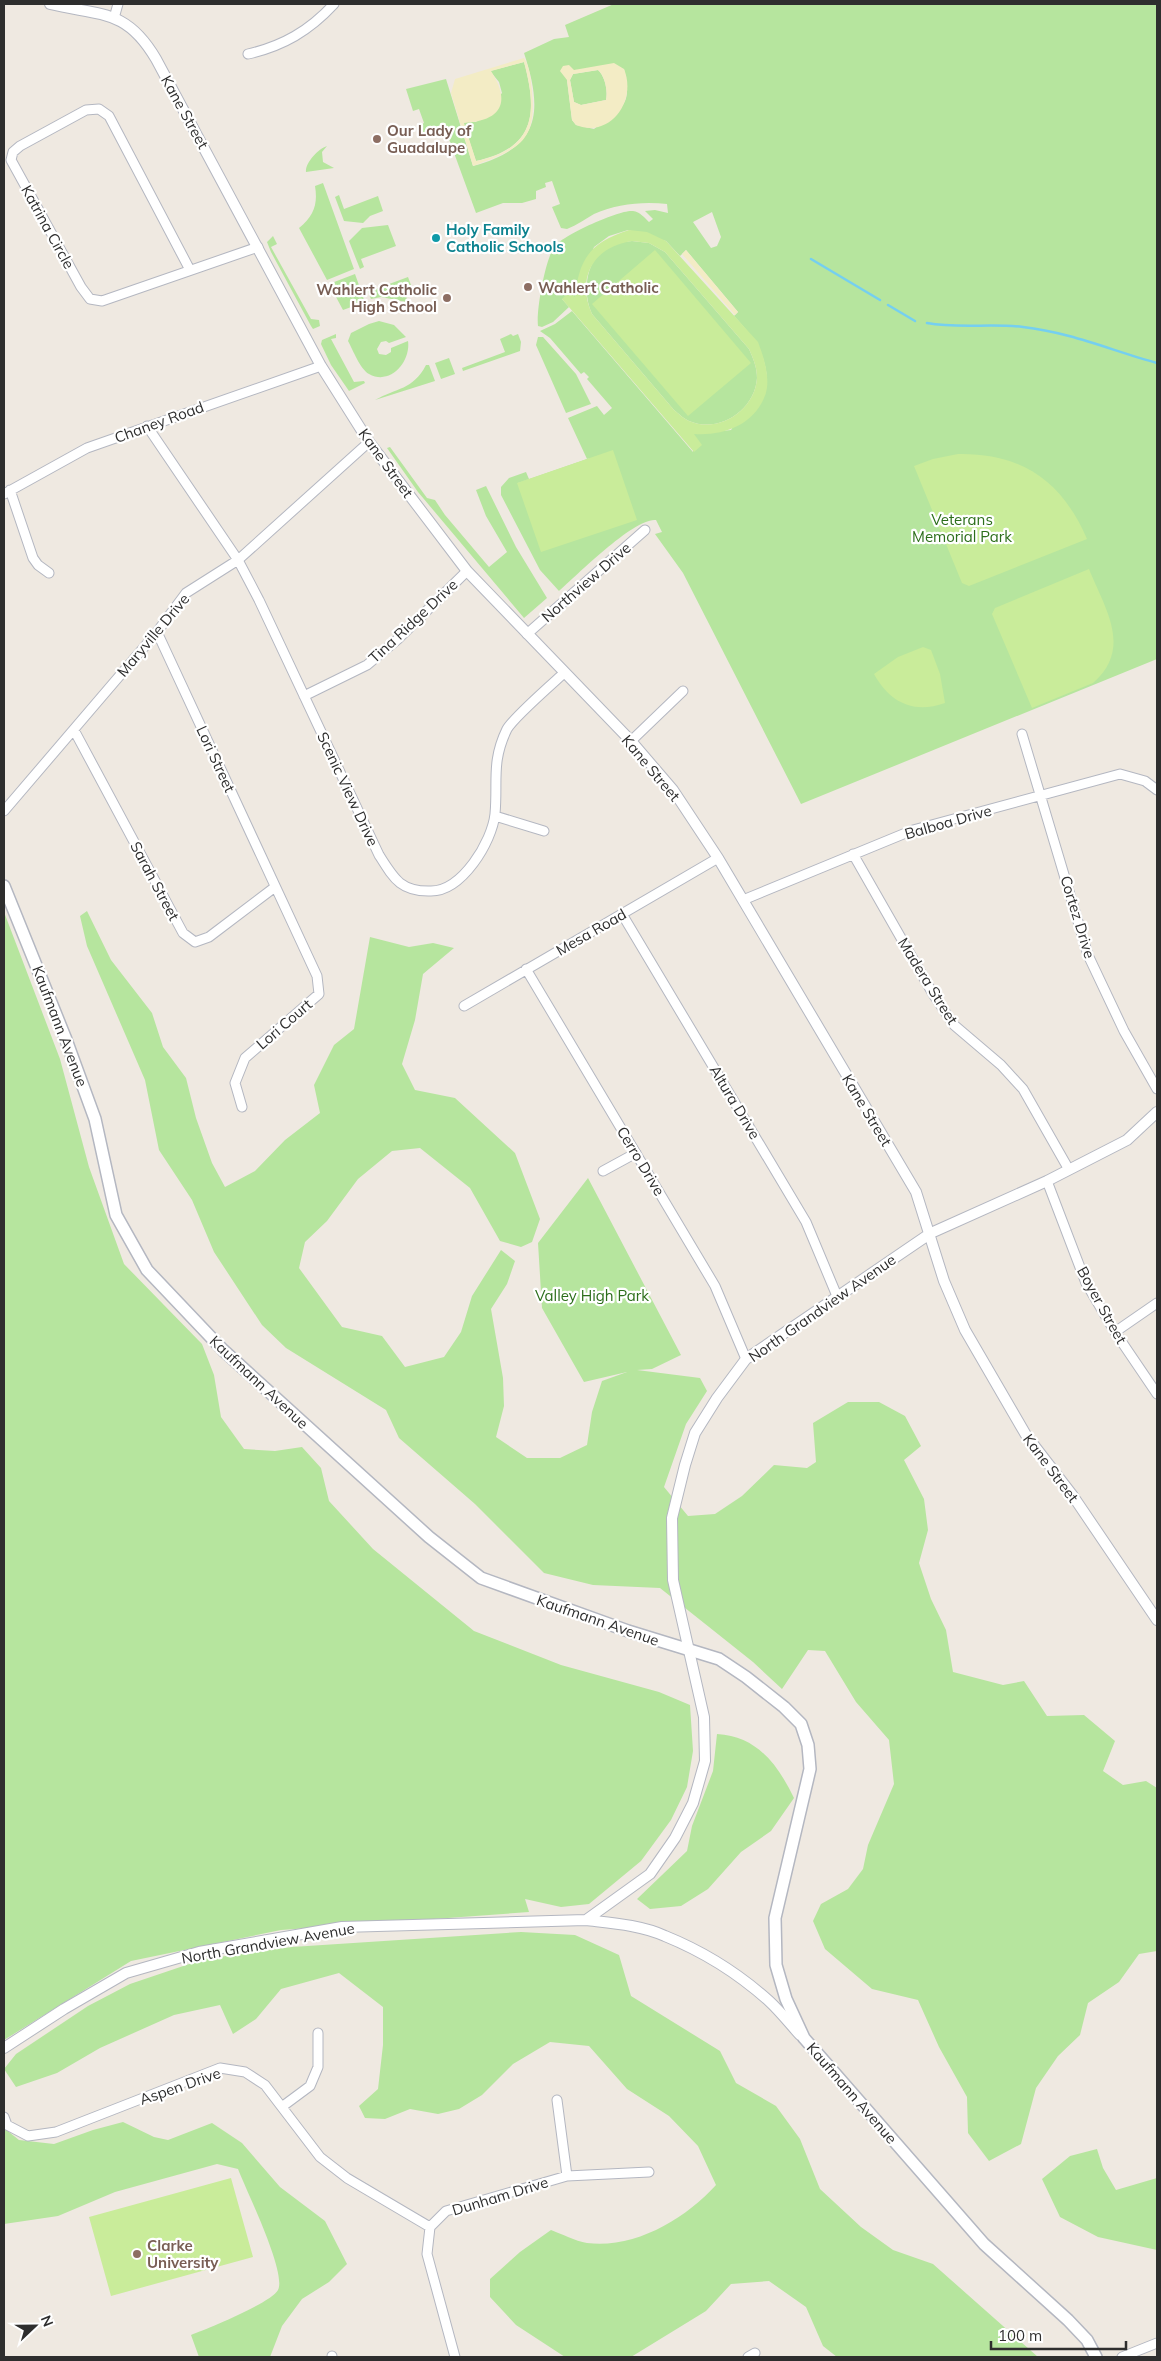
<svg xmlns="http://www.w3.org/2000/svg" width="1161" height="2361" font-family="Mulish,sans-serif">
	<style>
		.green { fill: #b6e59e; fill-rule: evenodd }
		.sand { fill: #f3ecc5; fill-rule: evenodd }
		.pitch { fill: #c9ec9a; fill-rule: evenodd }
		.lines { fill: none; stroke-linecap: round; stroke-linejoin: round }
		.stream { stroke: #75cff0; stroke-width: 2.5 }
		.minor-casing { stroke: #b4b7c1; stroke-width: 11 }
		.tertiary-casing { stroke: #b4b7c1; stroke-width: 12 }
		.secondary-casing { stroke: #b4b7c1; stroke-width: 14 }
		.minor { stroke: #fff; stroke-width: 9 }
		.tertiary { stroke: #fff; stroke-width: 10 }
		.secondary { stroke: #fff; stroke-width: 11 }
		.education-dot { fill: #8d6e63; stroke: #fff; stroke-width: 2 }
		.culture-dot { fill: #0f9aa8; stroke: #fff; stroke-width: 2 }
		.labels { text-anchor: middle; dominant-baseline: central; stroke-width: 4.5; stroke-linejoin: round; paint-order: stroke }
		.street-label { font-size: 15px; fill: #2e2e2e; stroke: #fff }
		.education-label { font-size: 15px; font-weight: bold; fill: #785e54; stroke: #fff; text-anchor: start }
		.culture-label { font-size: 15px; font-weight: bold; fill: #0d838f; stroke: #fff; text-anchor: start }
		.park-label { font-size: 15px; fill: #2c6e1b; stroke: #fff }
	</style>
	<rect width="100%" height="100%" fill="#efe9e1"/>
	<path class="green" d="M614 4H1157V659L801 804 683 573 655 534 662 532 656 520C635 517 577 575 559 591L540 570 501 495V487L509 478 526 472 529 479 518 483 613 450 587 459 568 418 597 406 604 415 612 408 587 379 589 377 584 372 581 374 550 338 540 331 555 324 572 311 693 452V434L731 430 767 377C763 347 753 337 734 316L738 312 686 250 680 256 666 241 628 230 609 236 594 247 575 297 562 299 569 307 553 322 542 327 538 326C536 311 545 261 554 247 561 236 620 209 633 211 640 212 645 218 649 222L653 219 645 211 655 210 668 213 667 204C644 201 615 204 594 214 585 219 577 225 567 229L561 228 552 207 560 204 552 181 545 183 546 187 536 191V199L522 203H503L476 213 446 131 423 138 418 126 424 123 419 109 413 111 406 89 446 79 473 166C539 148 544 114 524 53L554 39 569 37 565 25ZM624 69C633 107 622 107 594 129L576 125 572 120 567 80 574 70ZM712 212 721 237 717 246 711 248 693 222Z
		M524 62C538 114 535 148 476 161L463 122H476L502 93 499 82 490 71Z
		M598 70C605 76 608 91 606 100L581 105 574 102 570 80 573 74Z
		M327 146 322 152 323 162 334 168 306 172C305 163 318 149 327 146Z
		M323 183 354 269 327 280 299 228C314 216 318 204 315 186Z
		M339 195 344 209 378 196 383 211 370 216 363 223 344 221 335 197Z
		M388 225 396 246 361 259 364 267 360 269 349 241 362 228Z
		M273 236 277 244 271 247 311 319 319 320 320 326 313 329 311 326 271 252 267 242Z
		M632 241 649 243 665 252 749 349C753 358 757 367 757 378 755 410 719 434 689 421 684 419 678 413 674 410L592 314C581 290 586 253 616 243 621 242 627 242 632 241Z
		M355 274 365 302 343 310 329 284Z
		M408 277 411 285 408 288 406 302 381 297 371 299 367 289 372 287 373 290Z
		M379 321 394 325 406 337 389 343 386 341 381 342 377 349 379 354 386 355 391 352V348L408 341C411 361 391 386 369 374 360 369 353 350 348 341L351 333 369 324Z
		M336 334V338L331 339 354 382 364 381 365 383 349 391 331 365 321 344 322 340Z
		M511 334 513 336 518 334 521 342 520 351 463 371 462 368 505 352 500 339Z
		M538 337H543L576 374 591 404 566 413 536 345Z
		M449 358 455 374 441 379 435 363Z
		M426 365H429L435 381 375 400C396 388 413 390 426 365Z
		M390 447 427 498 435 500 445 515 489 567 507 552 486 516 476 490 486 486 516 547 547 598 524 618 418 492 387 448Z
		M87 911 111 960 152 1013 163 1047 186 1078 196 1118 212 1163 225 1187 255 1171 285 1140 320 1113 314 1085 334 1045 354 1029 370 937 409 947 433 943 454 948 423 974 415 1020 402 1064 415 1090 455 1098 515 1153 540 1219 532 1242 521 1247 500 1241 470 1188 420 1148 392 1151 358 1179 327 1221 305 1242 299 1268 342 1327 382 1336 405 1367 444 1357 461 1332 472 1296 501 1250 515 1261 507 1284 491 1309 503 1378 504 1406 496 1437 527 1458H560L587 1445 592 1412 602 1381 627 1372 584 1382 542 1308 538 1243 588 1178 681 1355 652 1369 637 1370 700 1378 707 1391 686 1424 664 1487 688 1516 715 1514 742 1496 774 1465 807 1468 816 1462 813 1423 848 1402H879L905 1416 921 1446 904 1460 924 1499 928 1530 919 1563 931 1599 946 1630 953 1672 1003 1685 1024 1681 1047 1716 1084 1715 1115 1741 1103 1771 1123 1785 1146 1781 1157 1788V1951L1139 1954 1119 1982 1088 2003 1080 2035 1058 2056 1036 2088 1021 2144 989 2161 968 2133 967 2097 939 2047 918 2000 872 1989 825 1949 813 1921 821 1904 848 1889 863 1869 868 1845 894 1784 889 1740 856 1702 825 1651 808 1650 782 1689 753 1662 660 1588 593 1585 544 1573 475 1504 399 1438 386 1410 286 1348 262 1325 214 1252 192 1200 159 1150 145 1080 87 946 80 916Z
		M4 912 60 1059 89 1167 124 1264 202 1344 214 1375 221 1417 244 1449 275 1451 302 1447 321 1468 329 1501 373 1549 474 1631 561 1665 659 1692 690 1705 693 1751 687 1787 671 1820 641 1861 589 1904 561 1907 525 1899 529 1912 281 1930 131 1961 4 2040Z
		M717 1734C757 1736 778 1765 794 1798L771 1831 741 1852 708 1889 681 1906 650 1909 637 1899 687 1851 692 1826 713 1771Z
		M521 1932 575 1935 619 1955 631 1996 720 2051 736 2083 776 2106 800 2139 820 2189 861 2227 893 2250 933 2264 1038 2357H837L823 2346 806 2307 769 2281 731 2284 706 2311 631 2357H565L516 2325 490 2297V2279L520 2252 551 2230C562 2234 575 2241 587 2243 635 2249 685 2219 716 2185L698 2146 669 2116 627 2089 589 2046 550 2042 513 2064 482 2095 459 2109 438 2114 410 2109 385 2119 365 2118 359 2106 378 2089 383 2045V2007L339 1973 281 1989 256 2019 233 2034 220 2005 174 2015 100 2048 57 2073 16 2087 4 2069 16 2054 88 2006 130 1984 204 1959 292 1947Z
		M123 2122 154 2137 168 2140 212 2123 242 2143 280 2187 325 2221 347 2264 329 2282 302 2299 282 2326 270 2357H199L191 2335C207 2329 271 2303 278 2290 287 2273 246 2190 238 2169L217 2164 115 2192 58 2216 4 2224V2128L19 2140 54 2144 93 2130Z
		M1097 2149 1103 2168 1116 2190 1157 2178V2250L1098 2237 1060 2217 1042 2179 1070 2156Z"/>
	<path class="sand" d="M524 58C530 67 531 81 532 92 537 144 517 149 473 166L451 93 455 79ZM524 62C538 113 535 149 476 161L464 123C502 121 511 102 491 71Z
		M614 63 624 69C637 100 611 139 576 125L572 120 567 80 560 71 563 66 569 65 574 70ZM598 70C605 76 608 91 606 100L581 105 574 102 570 80 573 74Z
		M686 250 738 312 735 315 682 254Z"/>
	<path class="pitch" d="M629 230 647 232 666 241 758 342C764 358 772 381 764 398 752 426 722 436 694 434L702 445 694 452 562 299 569 292 575 297C579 258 591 242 629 230ZM632 241 649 243 665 252 749 349C753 358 757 367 757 378 755 410 719 434 689 421 684 419 678 413 674 410L592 314C576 278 593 247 632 241Z
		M655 250 751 363 688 416 592 304Z
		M613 450 637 520 541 552 517 483Z
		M958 454C1022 453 1062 481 1087 539L969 586 962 583 914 466 933 459Z
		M1089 569C1105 609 1133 648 1093 683L1032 708 992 614 995 608Z
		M923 647 931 650 940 674 945 703C914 714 890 703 874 674L898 657Z
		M231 2178 253 2257 111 2296 89 2217Z"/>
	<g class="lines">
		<path class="stream" d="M811 259 880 300
			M888 305 915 321
			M927 323C959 329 991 323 1023 327 1069 332 1113 351 1157 363"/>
		<g class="minor-casing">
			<path id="minor" d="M114 18 118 4
				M248 54C283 46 309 31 334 4
				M190 270 109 116 99 109 86 110 20 146 13 152 11 160 81 287 90 299 102 301 258 247
				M147 426 238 560 259 600 379 855C394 879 401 892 431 891 462 891 492 842 495 814 498 781 491 762 507 729 514 717 552 684 564 673
				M10 490 33 558 38 565 49 573
				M4 494 87 448 321 366
				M157 632 317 976 319 994 245 1058 235 1083 242 1107
				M527 634 645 530
				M304 696 367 665 398 639 467 571
				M74 730 183 933 195 942 209 937 275 887
				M1022 734 1088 955 1124 1031 1157 1089
				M631 741 683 691
				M4 811 157 632 186 593 238 560 369 442
				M495 816 544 831
				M853 854 933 994 954 1025 1001 1065 1023 1089 1068 1168
				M743 900 913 830 1120 774 1145 781 1157 790
				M622 914 806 1222 837 1296
				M526 969 715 1286 746 1359
				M464 1006 718 858
				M603 1171 636 1153
				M1047 1181 1086 1283 1115 1332 1157 1394
				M1115 1332 1157 1303
				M557 2100 567 2176
				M283 2106 310 2086 318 2067V2033
				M4 2117 7 2125 28 2136 56 2132 220 2068 245 2072 265 2085 320 2157 347 2178 430 2227
				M332 2356V2357
				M455 2357 427 2254 430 2227 446 2211 567 2176 649 2172
				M748 2357 755 2353
				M1122 2357 1157 2343"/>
		</g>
		<g class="tertiary-casing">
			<path id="tertiary" d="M50 4C100 16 126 8 156 59L321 366 369 442 467 571 631 741 673 790 718 858 916 1192 944 1281 965 1330 1026 1435 1073 1496 1157 1620
				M586 1920 650 1874 675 1838 693 1803 705 1761 704 1717 673 1580 672 1518 685 1465 695 1433 717 1398 746 1359 931 1233 1047 1181 1127 1140 1157 1112
				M4 2048 64 2009 126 1973 199 1952 342 1927 586 1920C611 1923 641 1925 665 1936 702 1951 739 1974 769 2001 780 2011 790 2024 800 2035"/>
		</g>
		<g class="secondary-casing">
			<path id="secondary" d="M4 886 65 1037 95 1119 116 1215 147 1270 223 1350 429 1537 481 1578 628 1631 719 1659 746 1677 784 1707 801 1724 808 1745 810 1769 775 1918 776 1965 786 1999 804 2038 984 2244 1068 2320 1087 2340 1096 2357"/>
		</g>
		<use href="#minor" class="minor"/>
		<use href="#tertiary" class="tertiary"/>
		<use href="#secondary" class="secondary"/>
	</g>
	<g class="education-dot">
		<circle cx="377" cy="139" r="5"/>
		<circle cx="528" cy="287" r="5"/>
		<circle cx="447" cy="298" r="5"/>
		<circle cx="137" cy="2254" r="5"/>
	</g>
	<circle class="culture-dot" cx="436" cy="238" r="5"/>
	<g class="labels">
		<g class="street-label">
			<text transform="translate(185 112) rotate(61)">Kane Street</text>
			<text transform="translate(48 227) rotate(61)">Katrina Circle</text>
			<text transform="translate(159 422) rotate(-20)">Chaney Road</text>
			<text transform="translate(386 463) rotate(54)">Kane Street</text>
			<text transform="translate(586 582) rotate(-41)">Northview Drive</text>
			<text transform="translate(413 621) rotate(-43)">Tina Ridge Drive</text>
			<text transform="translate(153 635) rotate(-50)">Maryville Drive</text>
			<text transform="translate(216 759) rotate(65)">Lori Street</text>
			<text transform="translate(651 768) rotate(50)">Kane Street</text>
			<text transform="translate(348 789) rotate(65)">Scenic View Drive</text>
			<text transform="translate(948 822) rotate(-16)">Balboa Drive</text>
			<text transform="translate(155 881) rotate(62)">Sarah Street</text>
			<text transform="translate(1078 917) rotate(73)">Cortez Drive</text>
			<text transform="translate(591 932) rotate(-30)">Mesa Road</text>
			<text transform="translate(928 981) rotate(58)">Madera Street</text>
			<text transform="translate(284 1024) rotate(-41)">Lori Court</text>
			<text transform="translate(60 1026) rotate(69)">Kaufmann Avenue</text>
			<text transform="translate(735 1102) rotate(59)">Altura Drive</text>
			<text transform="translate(867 1110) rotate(59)">Kane Street</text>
			<text transform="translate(641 1161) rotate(59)">Cerro Drive</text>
			<text transform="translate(1102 1305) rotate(61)">Boyer Street</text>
			<text transform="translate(822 1308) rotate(-35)">North Grandview Avenue</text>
			<text transform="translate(259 1382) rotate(43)">Kaufmann Avenue</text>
			<text transform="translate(1051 1468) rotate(53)">Kane Street</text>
			<text transform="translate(598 1620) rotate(19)">Kaufmann Avenue</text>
			<text transform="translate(268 1943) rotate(-10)">North Grandview Avenue</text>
			<text transform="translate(180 2086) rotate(-19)">Aspen Drive</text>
			<text transform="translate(852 2093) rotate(49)">Kaufmann Avenue</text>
			<text transform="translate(500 2196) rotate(-17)">Dunham Drive</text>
		</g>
		<g class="education-label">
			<text x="387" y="130">Our Lady of<tspan x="387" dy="17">Guadalupe</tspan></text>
			<text x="538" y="287">Wahlert Catholic</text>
			<text x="437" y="289" text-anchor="end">Wahlert Catholic<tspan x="437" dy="17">High School</tspan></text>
			<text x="147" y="2245">Clarke<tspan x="147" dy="17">University</tspan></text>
		</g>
		<g class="culture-label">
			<text x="446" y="229">Holy Family<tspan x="446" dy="17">Catholic Schools</tspan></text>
		</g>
		<g class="park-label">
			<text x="962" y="519">Veterans<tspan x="962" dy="17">Memorial Park</tspan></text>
			<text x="592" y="1295">Valley High Park</text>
		</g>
	</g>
	<rect width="1161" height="2361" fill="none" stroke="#2e2e2e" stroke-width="10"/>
	<g transform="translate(35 2326) rotate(68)" stroke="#ffffff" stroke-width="4" paint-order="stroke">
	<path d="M0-4L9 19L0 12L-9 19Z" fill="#2e2e2e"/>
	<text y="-8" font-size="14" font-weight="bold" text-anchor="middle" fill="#2e2e2e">N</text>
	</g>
	<path d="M991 2341v8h135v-8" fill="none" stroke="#2e2e2e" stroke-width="2.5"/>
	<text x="998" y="2341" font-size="15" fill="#2e2e2e" stroke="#ffffff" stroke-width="4" paint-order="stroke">100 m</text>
</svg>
